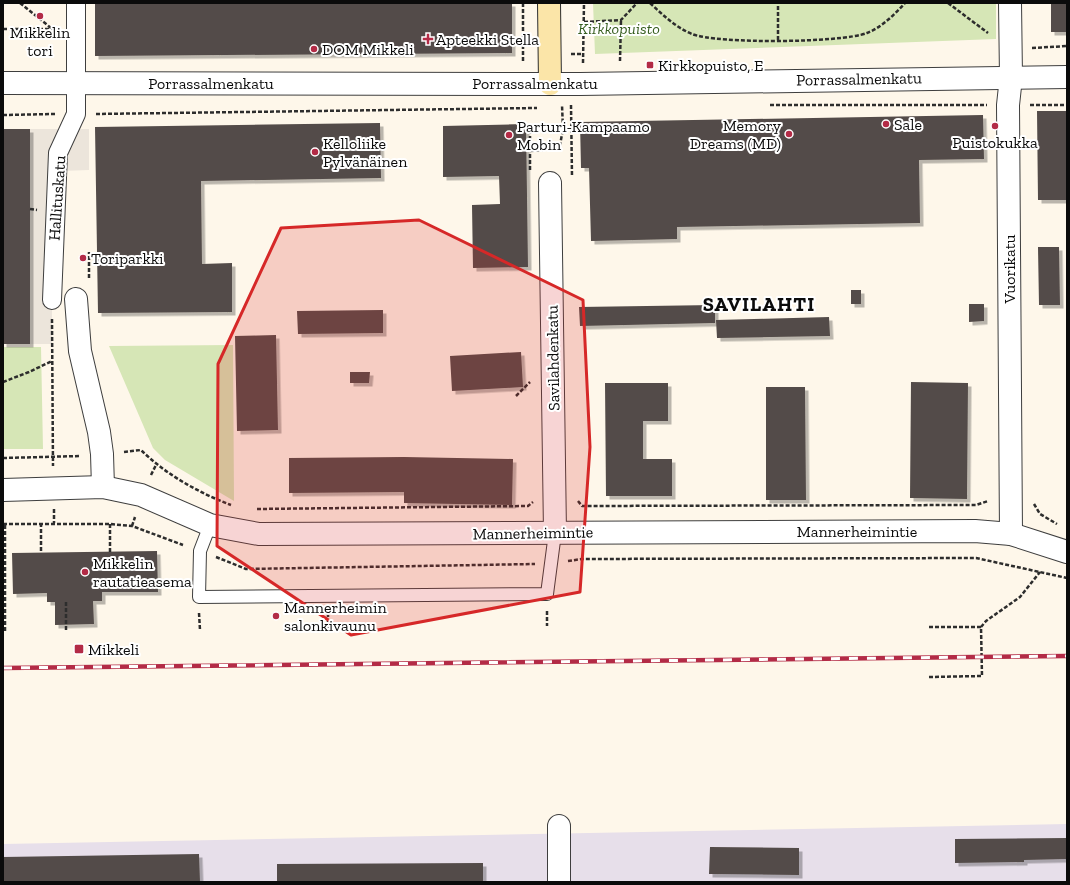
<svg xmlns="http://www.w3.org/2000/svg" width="1070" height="885" font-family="'Zilla Slab',serif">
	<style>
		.industrial { fill: #e7dfea }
		.green { fill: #d6e6b6 }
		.plaza { fill: #ece5db }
		.building { fill: #534b48; filter: url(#shadow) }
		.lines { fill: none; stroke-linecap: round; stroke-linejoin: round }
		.service-casing { stroke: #3e3e3e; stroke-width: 14 }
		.pedestrian-casing { stroke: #3e3e3e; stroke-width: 20 }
		.minor-casing { stroke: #3e3e3e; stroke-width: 24 }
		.tertiary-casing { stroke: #3e3e3e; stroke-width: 24 }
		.secondary-casing { stroke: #2d2d2d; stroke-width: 24 }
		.path { stroke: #2d2d2d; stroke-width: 2.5; stroke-dasharray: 4 2; stroke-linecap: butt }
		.service { stroke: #fff; stroke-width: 12 }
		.pedestrian { stroke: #fff; stroke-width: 18 }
		.minor { stroke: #fff; stroke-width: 22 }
		.tertiary { stroke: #fff; stroke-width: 22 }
		.secondary { stroke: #fbe5a8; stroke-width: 22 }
		.rail-casing { stroke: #b32b46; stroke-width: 4.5 }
		.rail { stroke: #fff; stroke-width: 3; stroke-dasharray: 9; stroke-linecap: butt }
		.marked { fill: #d62828; fill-opacity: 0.2; stroke: #d62828; stroke-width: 3; stroke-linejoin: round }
		.poi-dot { fill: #b32b46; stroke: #fff; stroke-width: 1.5 }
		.labels { text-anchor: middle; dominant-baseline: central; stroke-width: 4; stroke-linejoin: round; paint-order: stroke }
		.park-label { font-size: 16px; font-style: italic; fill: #365e1f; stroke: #fff }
		.poi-label { font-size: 16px; fill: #0b0b0b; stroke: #fff; text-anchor: start }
		.street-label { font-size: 16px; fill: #0b0b0b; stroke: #fff }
		.district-label { font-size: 20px; font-weight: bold; letter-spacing: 1px; fill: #0b0b0b; stroke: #fff }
	</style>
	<defs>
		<filter id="shadow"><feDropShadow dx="3.5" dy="3.5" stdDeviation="0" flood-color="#0004"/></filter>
	</defs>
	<rect width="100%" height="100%" fill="#fef7ea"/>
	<path class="industrial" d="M1067 824V882H3V844Z"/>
	<path class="green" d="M593 3H996V39L595 54Z
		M233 345 234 501 165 460 153 448 109 346Z
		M3 347H41L43 449H3Z"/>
	<path class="plaza" d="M30 129H89V170L62 171V300H52V344H30Z"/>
	<path class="building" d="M95 3H512V53L95 56Z
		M1051 3H1067V32H1051Z
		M1037 111H1067V200H1038Z
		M983 115 984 159 919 160 920 223 677 227V239L591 241 589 168H581L580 122Z
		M380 123 381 178 201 181 202 264 232 263V312L98 313 95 127Z
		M526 124 528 267 473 268 472 205 500 204 499 176 443 177V126Z
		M3 129H30V344H3Z
		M1038 247H1059L1060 305H1039Z
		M851 290H861V304H851Z
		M969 304H984V321L969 322Z
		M715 305V323L580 326 579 307Z
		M383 310V333L298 334 297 311Z
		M829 317 830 336 717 338 716 320Z
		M276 335 278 430 237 431 235 336Z
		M521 352 523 387 452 391 450 356Z
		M350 372H370L369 383H350Z
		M911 382 968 383 967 499 910 498Z
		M605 383H668V421H643V459H672V496H606Z
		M766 387H805L806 500H766Z
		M404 457 513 459 512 505 404 503V492L289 493V458Z
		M157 551 158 592H102V601H93L94 624 55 625V602H47V593L13 594 12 553Z
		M1067 838V859L1024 860V862L955 863V839Z
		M710 847 799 848V875L709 874Z
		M199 854 200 882H3V857Z
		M483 863V882H277V864Z"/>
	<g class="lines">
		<g class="service-casing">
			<path id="service" d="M210 525 200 551 199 597 547 594 555 533"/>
		</g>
		<g class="pedestrian-casing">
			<path id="pedestrian" d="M52 300 58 153 76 114V3"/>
		</g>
		<g class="minor-casing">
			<path id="minor" d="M1010 3 1011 77 1008 105 1011 534
				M550 183 555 533
				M76 299 80 351 99 432 102 454 103 487
				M559 882V826"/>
		</g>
		<g class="tertiary-casing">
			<path id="tertiary" d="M3 83 580 84 1067 77
				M3 490 103 487 141 495 210 525 259 534 975 531 1011 534 1067 552"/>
		</g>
		<g class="secondary-casing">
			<path id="secondary" d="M549 3 550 84"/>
		</g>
		<path class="path" d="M20 3 51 28
			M523 3V62
			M650 3C663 15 675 27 692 34 717 44 841 43 867 33 882 27 894 15 905 3
			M948 3 988 33
			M584 22 621 20 637 3
			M3 29H56
			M778 40V3
			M1032 48 1067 46
			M571 54H583
			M620 61 621 20
			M583 63 584 3
			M571 105 572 176
			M770 105H987
			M1030 105H1067
			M96 114 537 108
			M3 115 55 114
			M530 124V172
			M530 151 553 149 560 145 563 129 562 105
			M30 209 37 210
			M89 278V252
			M52 319 53 466
			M3 382 29 372 52 361
			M516 396 530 382
			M124 452 141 450C165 474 199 493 231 505
			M3 458 81 456
			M151 475 156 465
			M578 501 582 506 976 505 988 501
			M1034 504 1040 514 1057 524
			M54 509V523
			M257 509 528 506 533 502
			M41 523V553
			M3 524H110L132 526 183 545
			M132 526 135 517
			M110 552V524
			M216 557 246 569 535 564
			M568 561 582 559 976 558 1067 578
			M66 602V631
			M547 611V626
			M199 613 200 630
			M328 613V628
			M929 627H981
			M5 631V524
			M929 677 982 676 981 627 986 621 1020 597 1040 572"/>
		<use href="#service" class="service"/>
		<use href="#pedestrian" class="pedestrian"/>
		<use href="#minor" class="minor"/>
		<use href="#tertiary" class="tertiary"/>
		<use href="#secondary" class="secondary"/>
		<g class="rail-casing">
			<path id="rail" d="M3 668 1067 656"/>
		</g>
		<use href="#rail" class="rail"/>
	</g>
	<path class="marked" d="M419 220 583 300 590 447 580 592 351 635 217 546 218 364 281 228Z"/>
	<g class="poi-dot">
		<circle cx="40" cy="16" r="4"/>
		<path d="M426 33h4v4h4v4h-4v4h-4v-4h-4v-4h4z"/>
		<circle cx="314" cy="49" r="4"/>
		<rect x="646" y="61" width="8" height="8" rx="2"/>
		<circle cx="886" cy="124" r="4"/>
		<circle cx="995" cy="126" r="4"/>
		<circle cx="789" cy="134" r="4"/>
		<circle cx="509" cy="135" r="4"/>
		<circle cx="315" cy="152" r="4"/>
		<circle cx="83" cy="258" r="4"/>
		<circle cx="85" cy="572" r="4"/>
		<circle cx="276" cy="616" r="4"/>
		<rect x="74" y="644" width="10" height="10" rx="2"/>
	</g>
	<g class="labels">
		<g class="park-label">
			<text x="619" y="28">Kirkkopuisto</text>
		</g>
		<g class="poi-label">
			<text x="40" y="32" text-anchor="middle">Mikkelin<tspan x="40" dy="18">tori</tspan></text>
			<text x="436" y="39">Apteekki Stella</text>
			<text x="322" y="49">DOM Mikkeli</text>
			<text x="658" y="65">Kirkkopuisto, E</text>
			<text x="894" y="124">Sale</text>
			<text x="781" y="125" text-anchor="end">Memory<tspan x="781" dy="18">Dreams (MD)</tspan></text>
			<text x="517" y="126">Parturi-Kampaamo<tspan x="517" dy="18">Mobin</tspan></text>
			<text x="995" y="142" text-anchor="middle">Puistokukka</text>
			<text x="323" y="143">Kelloliike<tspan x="323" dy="18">Pylvänäinen</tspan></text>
			<text x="91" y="258">Toriparkki</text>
			<text x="93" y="563">Mikkelin<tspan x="93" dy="18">rautatieasema</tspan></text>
			<text x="284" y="607">Mannerheimin<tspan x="284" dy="18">salonkivaunu</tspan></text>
			<text x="88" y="649">Mikkeli</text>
		</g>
		<g class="street-label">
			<text transform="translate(859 79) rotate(-1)">Porrassalmenkatu</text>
			<text x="211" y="83">Porrassalmenkatu</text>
			<text x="535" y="83">Porrassalmenkatu</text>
			<text transform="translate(57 198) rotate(-86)">Hallituskatu</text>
			<text transform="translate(1009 269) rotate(-90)">Vuorikatu</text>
			<text transform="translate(553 358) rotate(-91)">Savilahdenkatu</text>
			<text x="857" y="531">Mannerheimintie</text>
			<text transform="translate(533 533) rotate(-1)">Mannerheimintie</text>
		</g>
		<g class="district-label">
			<text x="759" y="304">SAVILAHTI</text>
		</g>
	</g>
	<rect width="1070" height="885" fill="none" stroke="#0b0b0b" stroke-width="8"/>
</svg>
